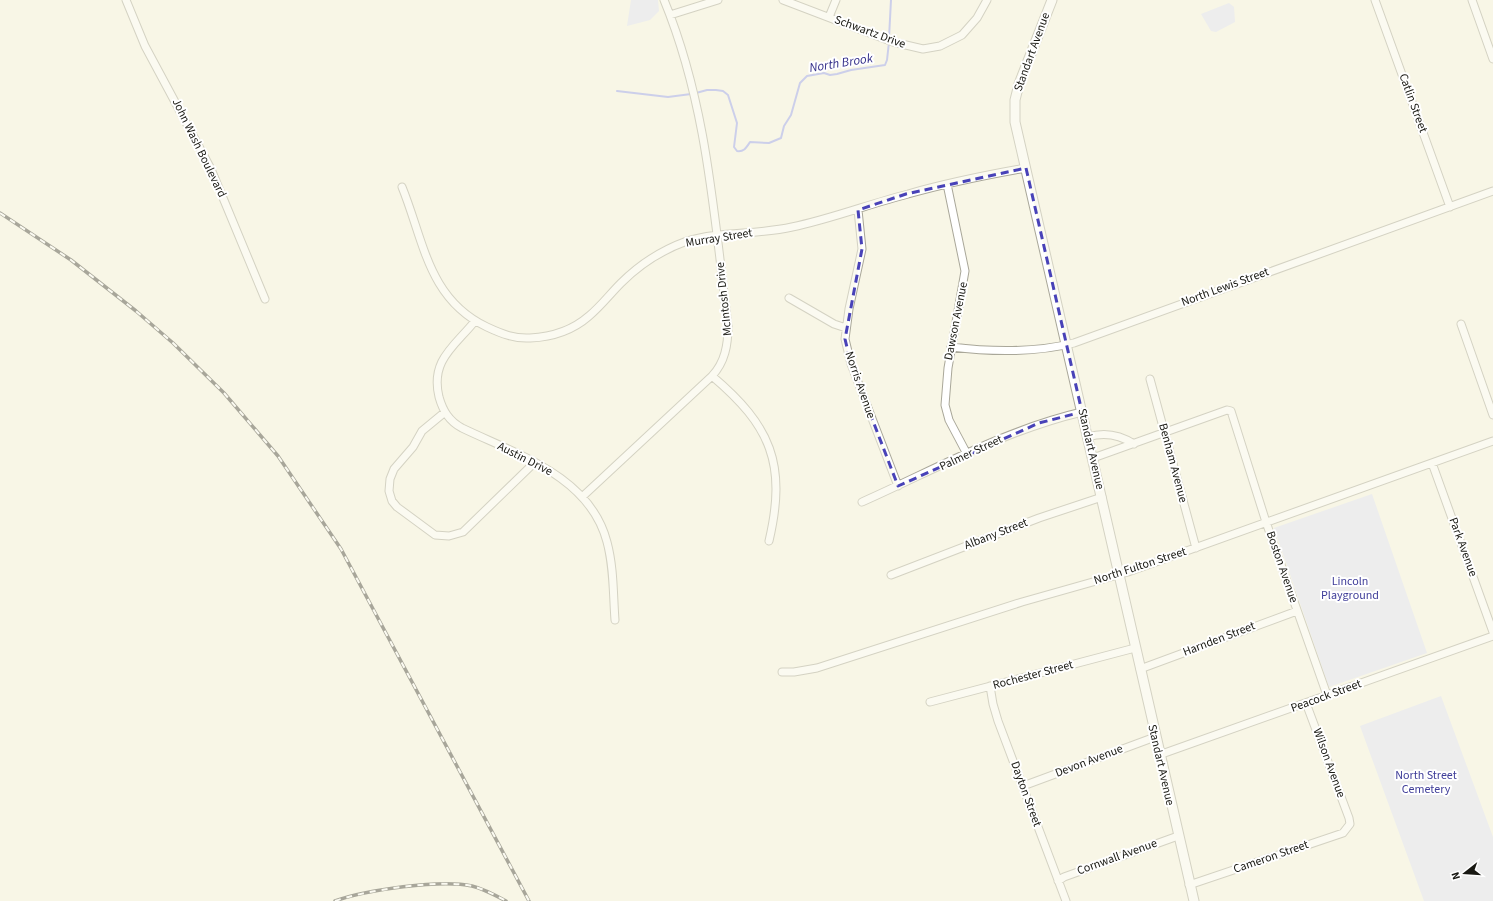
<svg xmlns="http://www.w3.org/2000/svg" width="1493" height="901" font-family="'Source Sans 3',sans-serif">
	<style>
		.green { fill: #dfe2f7 }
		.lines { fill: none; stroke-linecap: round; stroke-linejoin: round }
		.stream { stroke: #98a0f0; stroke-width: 2 }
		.minor-casing { stroke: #a9a799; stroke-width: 9 }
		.tertiary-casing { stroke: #a9a799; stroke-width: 11 }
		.minor { stroke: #fff; stroke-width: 7 }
		.tertiary { stroke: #fff; stroke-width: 9 }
		.rail-casing { stroke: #47463e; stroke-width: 3.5 }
		.rail { stroke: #fff; stroke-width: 2; stroke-dasharray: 6; stroke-linecap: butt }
		.marked { fill: none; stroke: #4842b8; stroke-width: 3; stroke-dasharray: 8 5; stroke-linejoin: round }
		.labels { text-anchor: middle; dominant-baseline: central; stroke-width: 4; stroke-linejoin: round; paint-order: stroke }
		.street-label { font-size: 12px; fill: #191913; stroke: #fff }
		.park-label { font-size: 12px; fill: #3f3d99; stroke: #fff }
		.water-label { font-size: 13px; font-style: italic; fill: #332e89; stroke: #fff }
	</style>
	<rect width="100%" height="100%" fill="#f8f6e6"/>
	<path class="green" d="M631 0H658L659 11 650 20 627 26Z
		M1229 3 1234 7 1235 22 1216 32 1211 31 1201 14Z
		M1372 494 1427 653 1329 687 1274 528Z
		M1441 696 1493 837V901H1424L1360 726Z"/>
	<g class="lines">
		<path class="stream" d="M889 38 891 0
			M617 91 668 97 691 94
			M696 93 707 90H716L723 91 728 95 737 123 734 147 737 151C744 152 746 148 750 142L769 143 781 138 784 126 791 115 800 83 807 76 824 73 830 75 837 74 851 70 885 65 887 60 889 42"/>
		<g class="minor-casing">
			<path id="minor" d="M126 0 145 46 211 169 265 299
				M783 0 893 42 923 49 940 46 962 35 977 18 987 0
				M1375 0 1450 207
				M1472 0 1493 59
				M670 15 718 0
				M829 17 836 0
				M947 184 965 271 948 368 945 405 949 420 967 454
				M402 187C424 241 428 299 487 327 502 334 515 339 530 338 552 337 573 330 589 316 601 306 610 294 621 283 640 264 662 250 687 241 720 231 758 235 792 227 831 219 869 204 908 194 947 183 986 175 1026 168
				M858 210 862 249 849 309 845 339 851 364 898 486
				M789 298 834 324 846 328
				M475 321C455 346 430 360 439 397 443 411 449 421 462 428 516 454 590 476 607 542 614 568 613 594 615 620
				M1461 324 1493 415
				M951 347C992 352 1034 353 1074 343L1493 191
				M712 376C771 426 787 464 769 541
				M1150 379 1196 548
				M445 412 422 431 413 447 394 469 390 479 389 491 392 501 397 507 435 535 449 536 463 532 534 463
				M1088 437C1104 432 1120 435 1134 444
				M1093 458 1227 410 1231 411 1266 522 1327 695
				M1432 463 1493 632
				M582 497 712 376C725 362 728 345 728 326 714 216 707 104 664 0
				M862 502C934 470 1005 430 1082 412
				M891 575 1039 518 1102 497
				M1140 669 1297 611
				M782 672H794L817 668 1022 602 1128 572 1493 441
				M990 686 993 704 998 721 1066 901
				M930 702 1135 648
				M1159 755 1493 636
				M1023 786 1155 737
				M1058 881 1064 877 1178 836
				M1189 885 1343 833 1350 824 1349 818 1306 703"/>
		</g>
		<g class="tertiary-casing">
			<path id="tertiary" d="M1052 0 1019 84 1015 100V122L1194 901"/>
		</g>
		<use href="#minor" class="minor"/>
		<use href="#tertiary" class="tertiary"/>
		<g class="rail-casing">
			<path id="rail" d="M0 213 71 260 136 311 173 343 224 393 278 456 341 549 529 901
				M335 901C366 890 440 879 472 886 484 889 495 895 506 901"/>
		</g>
		<use href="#rail" class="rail"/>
	</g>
	<path d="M0 0H1493V901H0ZM1026 168 1082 412 1039 423 898 486 851 364 845 339 862 249 858 210 906 194Z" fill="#f8f6e6" fill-opacity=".55" fill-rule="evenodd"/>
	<path class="marked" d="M1026 168 1082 412 1039 423 898 486 851 364 845 339 862 249 858 210 906 194Z"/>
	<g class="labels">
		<g class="street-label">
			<text transform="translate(870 32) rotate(20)">Schwartz Drive</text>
			<text transform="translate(1032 52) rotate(-70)">Standart Avenue</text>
			<text transform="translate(1413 103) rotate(70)">Catlin Street</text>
			<text transform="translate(199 148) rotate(64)">John Wash Boulevard</text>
			<text transform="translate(719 238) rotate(-9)">Murray Street</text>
			<text transform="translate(1225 287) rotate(-20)">North Lewis Street</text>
			<text transform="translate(724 299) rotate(-96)">McIntosh Drive</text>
			<text transform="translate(956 321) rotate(-79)">Dawson Avenue</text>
			<text transform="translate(860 385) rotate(71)">Norris Avenue</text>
			<text transform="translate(1091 449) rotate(77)">Standart Avenue</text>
			<text transform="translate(971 453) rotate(-25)">Palmer Street</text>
			<text transform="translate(525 459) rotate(27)">Austin Drive</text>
			<text transform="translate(1173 463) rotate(75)">Benham Avenue</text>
			<text transform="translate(996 534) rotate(-21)">Albany Street</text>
			<text transform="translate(1463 547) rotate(70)">Park Avenue</text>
			<text transform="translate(1140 566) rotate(-18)">North Fulton Street</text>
			<text transform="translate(1282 567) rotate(71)">Boston Avenue</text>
			<text transform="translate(1219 639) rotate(-21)">Harnden Street</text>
			<text transform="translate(1033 675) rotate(-15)">Rochester Street</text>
			<text transform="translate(1326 696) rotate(-20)">Peacock Street</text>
			<text transform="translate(1089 761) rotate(-21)">Devon Avenue</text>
			<text transform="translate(1329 763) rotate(70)">Wilson Avenue</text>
			<text transform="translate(1161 765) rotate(77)">Standart Avenue</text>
			<text transform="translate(1026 794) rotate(70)">Dayton Street</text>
			<text transform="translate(1117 857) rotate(-20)">Cornwall Avenue</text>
			<text transform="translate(1271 857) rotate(-19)">Cameron Street</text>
		</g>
		<g class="park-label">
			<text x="1350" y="581">Lincoln<tspan x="1350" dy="14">Playground</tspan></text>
			<text x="1426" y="775">North Street<tspan x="1426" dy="14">Cemetery</tspan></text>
		</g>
		<g class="water-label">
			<text transform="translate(841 63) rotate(-9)">North Brook</text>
		</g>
	</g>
	<g transform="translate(1465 873) rotate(253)" stroke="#ffffff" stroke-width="3" paint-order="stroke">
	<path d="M0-3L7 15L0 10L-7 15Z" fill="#191913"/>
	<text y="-6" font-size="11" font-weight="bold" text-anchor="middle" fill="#191913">N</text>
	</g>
</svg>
